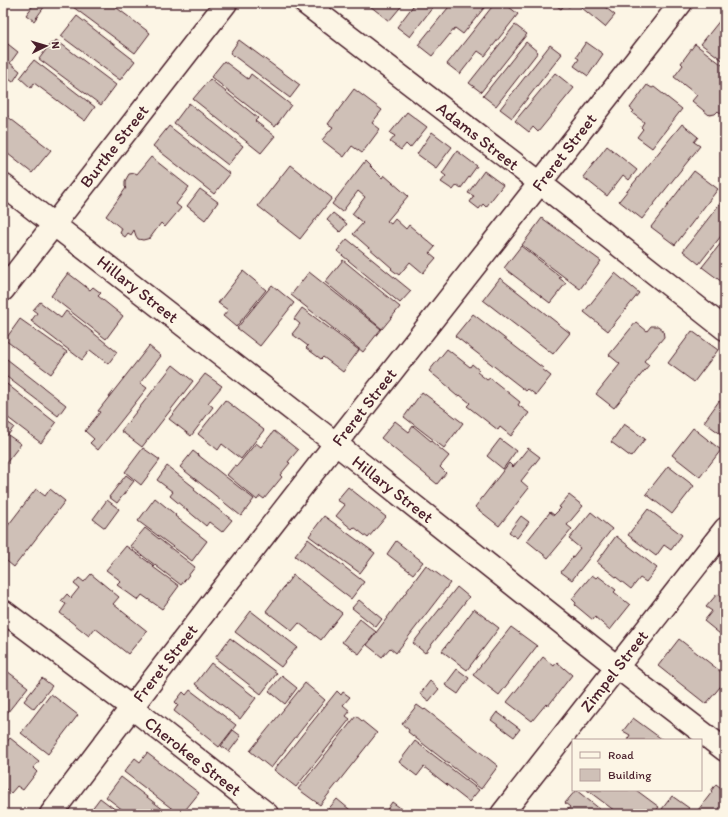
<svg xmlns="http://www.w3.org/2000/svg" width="728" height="817" font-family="Itim,sans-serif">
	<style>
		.building { fill: #cfc0b7; stroke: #4a1f2b }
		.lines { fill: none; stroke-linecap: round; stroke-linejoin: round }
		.minor-casing { stroke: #4a1f2b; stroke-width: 25 }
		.minor { stroke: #fcf5e5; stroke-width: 22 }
		.labels { text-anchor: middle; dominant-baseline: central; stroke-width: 3.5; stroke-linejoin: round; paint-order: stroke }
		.street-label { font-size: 17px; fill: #4a1f2b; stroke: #fcf5e5 }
	</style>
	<rect width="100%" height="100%" fill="#fcf5e5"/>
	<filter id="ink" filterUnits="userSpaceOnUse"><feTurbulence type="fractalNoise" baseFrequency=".025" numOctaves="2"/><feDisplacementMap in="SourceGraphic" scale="8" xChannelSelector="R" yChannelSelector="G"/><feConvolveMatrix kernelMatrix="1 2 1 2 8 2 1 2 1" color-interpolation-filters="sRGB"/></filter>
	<g filter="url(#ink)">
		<path class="building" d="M35 3H47L34 21 26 15Z
			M76 3H115L113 5 150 33 135 53 73 7Z
			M372 3H404L389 21 370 6Z
			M410 3H436L410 37 397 27 413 6Z
			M452 3H488L463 34 455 28 432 56 418 45Z
			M495 3H504L518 14 485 56 478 51 460 74 447 64Z
			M553 3H572L569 7 565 4 561 9Z
			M576 3H600L615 15 605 27Z
			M77 16 135 61 120 80 61 36Z
			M721 19 725 22V62L701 44Z
			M515 25 527 34 481 92 469 83Z
			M56 40 116 85 101 105 39 59 51 43 53 44Z
			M239 40 300 85 290 98 230 53Z
			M4 41 18 52 10 63 20 71 13 82 3 75V43Z
			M526 42 538 52 496 106 483 96Z
			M586 42 603 54 588 76 574 66 579 59 576 57Z
			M695 44 725 67V117L718 111 715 114 709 115 692 101 697 95 674 77 683 65 681 63Z
			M550 45 562 54 512 118 500 109Z
			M34 60 95 107 85 121 34 83 31 88 20 78Z
			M224 61 248 79 251 74 291 105 275 127 211 77Z
			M555 73 574 88 538 132 533 127 529 132 515 121Z
			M210 79 258 118 255 121 275 136 261 153 193 99Z
			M647 85 652 88 654 87 682 109 652 148 637 137 643 129 641 127 644 122 632 113 634 111 630 108Z
			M354 89 382 110 372 123 380 129 362 153 352 146 344 157 322 140 333 127 328 124Z
			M189 103 243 146 228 165 174 123Z
			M407 112 427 127 410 148 406 144 401 150 390 142 395 136 390 133Z
			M3 113 51 150 32 173 3 150Z
			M682 124 698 137 694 142 700 146 642 219 619 201Z
			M169 126 230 174 214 194 153 146Z
			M432 132 452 147 436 168 417 154Z
			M607 146 637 170 629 180 623 175 607 196 583 177Z
			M457 151 477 166 461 188 457 185 453 190 441 182 446 176 442 173Z
			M151 157 189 187 176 204 181 208 165 227 161 223 150 238 147 239 143 240 138 239 136 236 134 230 131 235 128 233 125 237 120 233 122 229 106 216 126 188 125 187V181L129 174 135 173 137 174Z
			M365 161 382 178 384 175 408 196 387 221 391 224 395 219 406 229 409 225 435 247 430 253 436 258 423 273 410 262 399 275 391 269 392 268 353 234 363 223 352 214 365 197 358 191 342 212 332 204Z
			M290 165 332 198 300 239 258 206Z
			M484 171 503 185 486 207 483 204 479 209 470 202 474 196 468 193Z
			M694 171 718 189 675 245 651 227Z
			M200 189 218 202 205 220 187 206Z
			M725 197V231L699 264 683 251Z
			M333 213 347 224 340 232 327 220Z
			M542 218 601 261 580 289 522 245Z
			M725 238V279L722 282 702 267Z
			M347 239 411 291 400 303 337 251Z
			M521 246 561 277 559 278 566 283 550 303 504 268Z
			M343 260 400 307 382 329 325 282Z
			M243 271 266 290 236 327 223 316 228 310 218 303Z
			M309 272 381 329 363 352 291 295Z
			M68 273 90 290 93 287 101 293 98 296 123 316 106 339 51 296Z
			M615 273 639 293 608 331 584 312Z
			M500 278 570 333 553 354 483 300Z
			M272 285 294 303 260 346 237 328Z
			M40 302 61 318 66 311 117 352 108 364 90 350 82 360 31 321 37 313 33 310Z
			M302 308 359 350 343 372 323 357 321 359 306 348 308 346 292 334 300 324 294 319Z
			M473 314 543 368 542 369 551 376 536 395 528 389 526 391 455 336Z
			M20 319 67 352 51 374 5 340Z
			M636 322 647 331 651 326H658L663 330 664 337 644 361 649 365 614 408 596 394 620 364 609 355Z
			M692 331 718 350 694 382 668 363Z
			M149 346 161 356 140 383 147 388 98 450 90 443 94 439 85 431 100 412 98 411Z
			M447 349 470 367 472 364 479 370 477 372 487 380 490 378 520 402 518 405 529 413 511 436 500 427 498 430 467 406 470 403 460 395 457 396 450 390V388L429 371Z
			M3 356 66 405 58 416 3 374Z
			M173 365 193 381 142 447 121 431Z
			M205 374 222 386 208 403 213 407 191 436 169 419Z
			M3 381 56 423 41 443 3 414Z
			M422 392 463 423 444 448 404 417Z
			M225 400 264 430 241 459 222 444 218 450 198 434Z
			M719 401 725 405V437L704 422Z
			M3 419 14 427 8 435 21 444 3 467Z
			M395 421 409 432 413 426 449 456 440 467 446 473 437 484 381 438Z
			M624 424 645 439 631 457 611 442Z
			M693 428 721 450 700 477 672 455Z
			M274 431 298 450 288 462 290 463 280 475 282 477 264 499 260 496 257 500 227 475 235 465 237 466 256 443 261 447Z
			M500 439 516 451 503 469 487 456Z
			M143 448 160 460 141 485 125 472Z
			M528 448 540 457 521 481 529 488 499 526 475 507 509 463 513 467Z
			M193 451 254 499 241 516 180 467Z
			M167 466 195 488 194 490 232 520 222 532 209 522 206 526 170 496 173 492 157 480Z
			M668 466 694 486 672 514 646 494Z
			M126 475 134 481 117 503 109 497Z
			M348 487 386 517 368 538 354 527 352 529 336 516 345 505 337 500Z
			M36 489 45 496 50 489 65 501 14 567 3 558V545L6 541 3 539V532Z
			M569 495 583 506 567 525 572 529 548 558 527 541 550 512 554 515 561 508 559 507Z
			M155 498 176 515 175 516 207 541 192 561 138 521Z
			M107 500 119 509 105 528 93 519Z
			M648 509 682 535 671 550 664 545 656 556 628 535Z
			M591 512 612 529 572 580 561 572 580 548 569 539Z
			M324 516 375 553 360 573 309 536Z
			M521 516 529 522 517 538 509 532Z
			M145 528 195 567 181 585 130 546Z
			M616 536 657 568 646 582 640 578 631 589 597 562Z
			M308 539 364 582 351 599 295 556Z
			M396 541 423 562 413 574 387 554Z
			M126 546 154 566 153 567 179 586 162 609 142 595 138 600 117 585 121 581 106 570Z
			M426 565 450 583 396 653 390 648 382 657 367 645Z
			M91 574 119 597 113 604 147 631 128 654 95 628 89 636 60 613 66 604 61 601 67 594 71 598 79 588 74 584 79 578 84 582Z
			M293 575 342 613 321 640 299 623 292 631 266 611Z
			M592 575 596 578 598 576 616 590 614 592 630 605 610 630 595 617 593 620 575 605 576 603 572 599Z
			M457 587 469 597 425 653 413 643Z
			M717 594 725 600V638L704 621 712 611 706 607Z
			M359 600 382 619 376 627 352 608Z
			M474 609 499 628 467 670 442 651Z
			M251 611 297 647 281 667 235 632Z
			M360 619 376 632 359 654 342 642Z
			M511 627 537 646 499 695 473 675Z
			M230 638 277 673 261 694 215 658Z
			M679 639 725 675V681L706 704 658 666Z
			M543 657 554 666 557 662 572 675 548 706 546 704 532 721 507 702Z
			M211 663 256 698 240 719 195 684Z
			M3 668 28 687 3 718Z
			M457 669 469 678 458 694 445 685Z
			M282 676 297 688 285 704 269 691Z
			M42 678 52 686 34 709 24 701Z
			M430 681 439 689 429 701 420 694Z
			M305 683 325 700 271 768 250 751Z
			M190 690 236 725 219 747 174 711 178 705 175 702 183 692 186 695Z
			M337 691 341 695 343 692 350 697 343 705 350 711 346 716 350 719 296 787 274 770Z
			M51 694 78 715 48 754 21 733Z
			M417 705 424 710 425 709 498 766 481 789 408 732 409 730 402 724Z
			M497 712 520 729 514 737 491 720Z
			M356 716 377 733 320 805 298 789Z
			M633 718 663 740H627L630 735 623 731Z
			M233 730 241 736 229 752 221 746Z
			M10 738 39 761 33 768 37 772 23 790 17 786 11 793 3 787V746Z
			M415 741 479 790 469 802 424 767 417 776 399 762Z
			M147 753 199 793 182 814H179L124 772 135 758 140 762Z
			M121 777 169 814H128L106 797Z
			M716 784 725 791V810L722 814H695L712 792 711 791Z
			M576 790 606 814H565L570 807 565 803Z
			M587 790H636L659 807 656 811 660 814H619Z
			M672 796 689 808 684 814H669L662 809Z
			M100 798 121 814H88Z
			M337 799 355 814H324Z
			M392 802 409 814H384Z"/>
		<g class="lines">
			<g class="minor-casing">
				<path id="minor" d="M305 3 540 183 725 329
					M3 185 335 443 617 667 725 750
					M3 290 226 3
					M3 611 131 707 267 814
					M51 814C257 540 470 273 681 3
					M502 814 725 529"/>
			</g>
			<use href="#minor" class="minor"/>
		</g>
	</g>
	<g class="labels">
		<g class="street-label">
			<text transform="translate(478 136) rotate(38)">Adams Street</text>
			<text transform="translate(114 146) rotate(-52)">Burthe Street</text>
			<text transform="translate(564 152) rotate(-52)">Freret Street</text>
			<text transform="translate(138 289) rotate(38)">Hillary Street</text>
			<text transform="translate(364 407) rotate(-52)">Freret Street</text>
			<text transform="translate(393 489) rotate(38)">Hillary Street</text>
			<text transform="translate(165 663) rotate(-52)">Freret Street</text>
			<text transform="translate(614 671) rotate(-52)">Zimpel Street</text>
			<text transform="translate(193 756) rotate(38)">Cherokee Street</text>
		</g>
	</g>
	<rect width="728" height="817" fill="none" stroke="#fcf5e5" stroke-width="16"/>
	<rect x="8" y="8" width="712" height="801" fill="none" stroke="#4a1f2b" stroke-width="1.5" filter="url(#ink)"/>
	<rect x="572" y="739" width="130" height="52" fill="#fcf5e5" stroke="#b59f9b"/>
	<rect x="580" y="752" width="20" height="6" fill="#fcf5e5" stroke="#b59f9b"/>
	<text x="608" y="759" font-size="12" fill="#4a1f2b">Road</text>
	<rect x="580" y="769" width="20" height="12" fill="#cfc0b7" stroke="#b59f9b"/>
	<text x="608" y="779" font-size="12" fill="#4a1f2b">Building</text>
	<g transform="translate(46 46) rotate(85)" stroke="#fcf5e5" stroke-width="3" paint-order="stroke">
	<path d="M0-3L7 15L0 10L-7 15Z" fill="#4a1f2b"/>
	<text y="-6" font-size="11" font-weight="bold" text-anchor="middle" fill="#4a1f2b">N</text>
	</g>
</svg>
